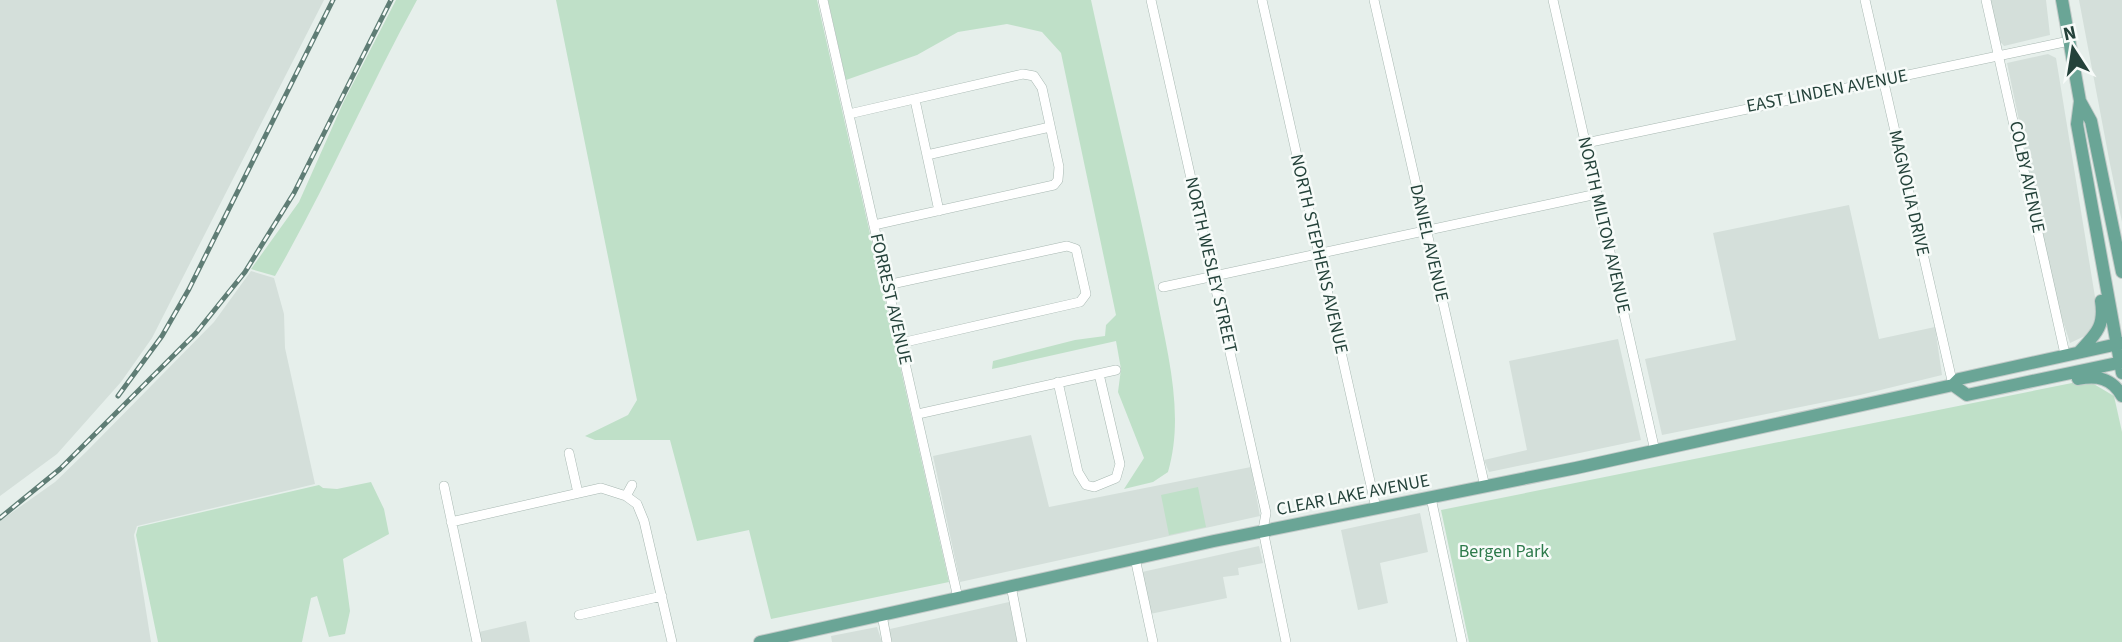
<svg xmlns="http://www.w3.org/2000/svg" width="2122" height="642" font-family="'Source Sans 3',sans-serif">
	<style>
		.built { fill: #d4dfda }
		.green { fill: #bfe0c8 }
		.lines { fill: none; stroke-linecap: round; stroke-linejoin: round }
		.minor-casing { stroke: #a8b8b2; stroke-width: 10 }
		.major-casing { stroke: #c2cac8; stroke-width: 14 }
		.minor { stroke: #fff; stroke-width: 9 }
		.major { stroke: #6aa596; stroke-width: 12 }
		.rail-casing { stroke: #5f7d75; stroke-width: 5 }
		.rail { stroke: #f7fbf9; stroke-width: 2.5; stroke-dasharray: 8; stroke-linecap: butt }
		.labels { text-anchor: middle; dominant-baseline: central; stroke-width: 5; stroke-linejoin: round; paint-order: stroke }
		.street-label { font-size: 18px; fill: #24423a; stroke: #f7fbf9 }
		.park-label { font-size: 18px; fill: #2d7a4b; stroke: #f7fbf9 }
	</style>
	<rect width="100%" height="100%" fill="#e6efeb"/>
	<path class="built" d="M0 0H324L152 338 121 382 57 454 0 496Z
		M1990 0H2046L2050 35 2004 46 1997 38Z
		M2079 0H2122V222L2110 164Z
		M2048 54 2056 58 2096 303V322L2089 334 2070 343 2057 303 2007 63Z
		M1849 205 1879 339 1935 327 1942 375 1860 395 1662 435 1645 359 1736 340 1713 233Z
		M251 271 274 278 284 314 285 348 315 484 137 526 134 535 151 642H0V521L55 482 86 452 214 322Z
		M1618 339 1641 440 1489 472 1484 460 1527 450 1509 361Z
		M1031 435 1049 507 1251 467 1260 516 960 582 933 456Z
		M1420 513 1428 552 1380 563 1388 603 1358 610 1341 530Z
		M1259 546 1263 563 1238 568 1239 575 1223 577 1227 598 1150 614 1142 572Z
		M1009 602 1017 642H890V629Z
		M526 621 530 642H482L479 632Z
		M877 627 882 642H832L831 636Z"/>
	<path class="green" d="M396 0H417C367 91 327 186 275 276L251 269 299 202 344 101Z
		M556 0H817L949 582 771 619 749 530 697 541 670 440H595L585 436 628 415 637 400Z
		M828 0H1091C1112 98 1137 195 1156 293 1167 352 1185 414 1168 472L1153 482 1124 489 1144 458 1118 392 1121 369 1116 341 992 369 993 361 1075 340 1105 336 1106 325 1116 315 1061 53 1042 32 1007 24 958 32 917 55 846 80Z
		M2087 380 2114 396 2122 432V642H1469L1441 510Z
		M371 482 384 509 389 534 343 559 350 611 345 634 329 637 317 596 311 598 302 642H158L136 535 138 527 319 485 323 488 337 489Z
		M1198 487 1206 527 1169 535 1161 495Z"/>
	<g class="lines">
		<g class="minor-casing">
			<path id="minor" d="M823 0 958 598
				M1151 0 1266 513 1263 530 1286 642
				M1262 0 1376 508
				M1374 0 1485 487
				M1553 0 1655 451
				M1865 0 1953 385
				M1986 0 2065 354
				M915 100 939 211
				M849 114 1023 74 1034 76 1042 88 1059 167 1058 180 1054 185 874 225
				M1586 143 2069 41
				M927 155 1050 127
				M887 285 1067 246 1076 249 1086 294 1080 302 901 343
				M1163 287 1597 194
				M1058 382 1078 472 1086 485 1094 487 1116 478 1120 464 1099 374
				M918 414 1116 370
				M569 453 578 493
				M444 486 477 642
				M626 496 632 485
				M1431 498 1462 642
				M451 522 601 488 626 496 637 504 644 521 672 642
				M1135 558 1153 642
				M1011 586 1022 642
				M579 615 662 596
				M882 615 887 642"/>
		</g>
		<g class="major-casing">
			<path id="major" d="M2062 0 2080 101 2077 124 2122 373
				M2080 101 2091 121 2122 272
				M2080 351C2096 334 2105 326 2101 301
				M2078 379C2097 375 2112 378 2122 396
				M1953 385 1967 395 2122 362
				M760 642 1214 541 1576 468 1953 385 1959 379 2122 343"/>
		</g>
		<use href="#minor" class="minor"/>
		<use href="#major" class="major"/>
		<g class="rail-casing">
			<path id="rail" d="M118 396 162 336 189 289 333 0
				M0 518 60 469 196 333 245 272 294 193 391 0"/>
		</g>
		<use href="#rail" class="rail"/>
	</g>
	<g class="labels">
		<g class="street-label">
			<text transform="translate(1827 91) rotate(-11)">EAST LINDEN AVENUE</text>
			<text transform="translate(2027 177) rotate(78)">COLBY AVENUE</text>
			<text transform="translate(1909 193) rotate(77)">MAGNOLIA DRIVE</text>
			<text transform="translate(1604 225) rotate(77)">NORTH MILTON AVENUE</text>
			<text transform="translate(1429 243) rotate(77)">DANIEL AVENUE</text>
			<text transform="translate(1319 254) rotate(77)">NORTH STEPHENS AVENUE</text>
			<text transform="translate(1211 265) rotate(77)">NORTH WESLEY STREET</text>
			<text transform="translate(891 299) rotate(77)">FORREST AVENUE</text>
			<text transform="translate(1353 495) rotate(-11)">CLEAR LAKE AVENUE</text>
		</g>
		<g class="park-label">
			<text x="1504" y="551">Bergen Park</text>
		</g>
	</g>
	<g transform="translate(2073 49) rotate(348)" stroke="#f7fbf9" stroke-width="5" paint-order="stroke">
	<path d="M0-5L12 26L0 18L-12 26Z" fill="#24423a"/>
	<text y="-10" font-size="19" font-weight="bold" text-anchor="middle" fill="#24423a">N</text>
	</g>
</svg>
